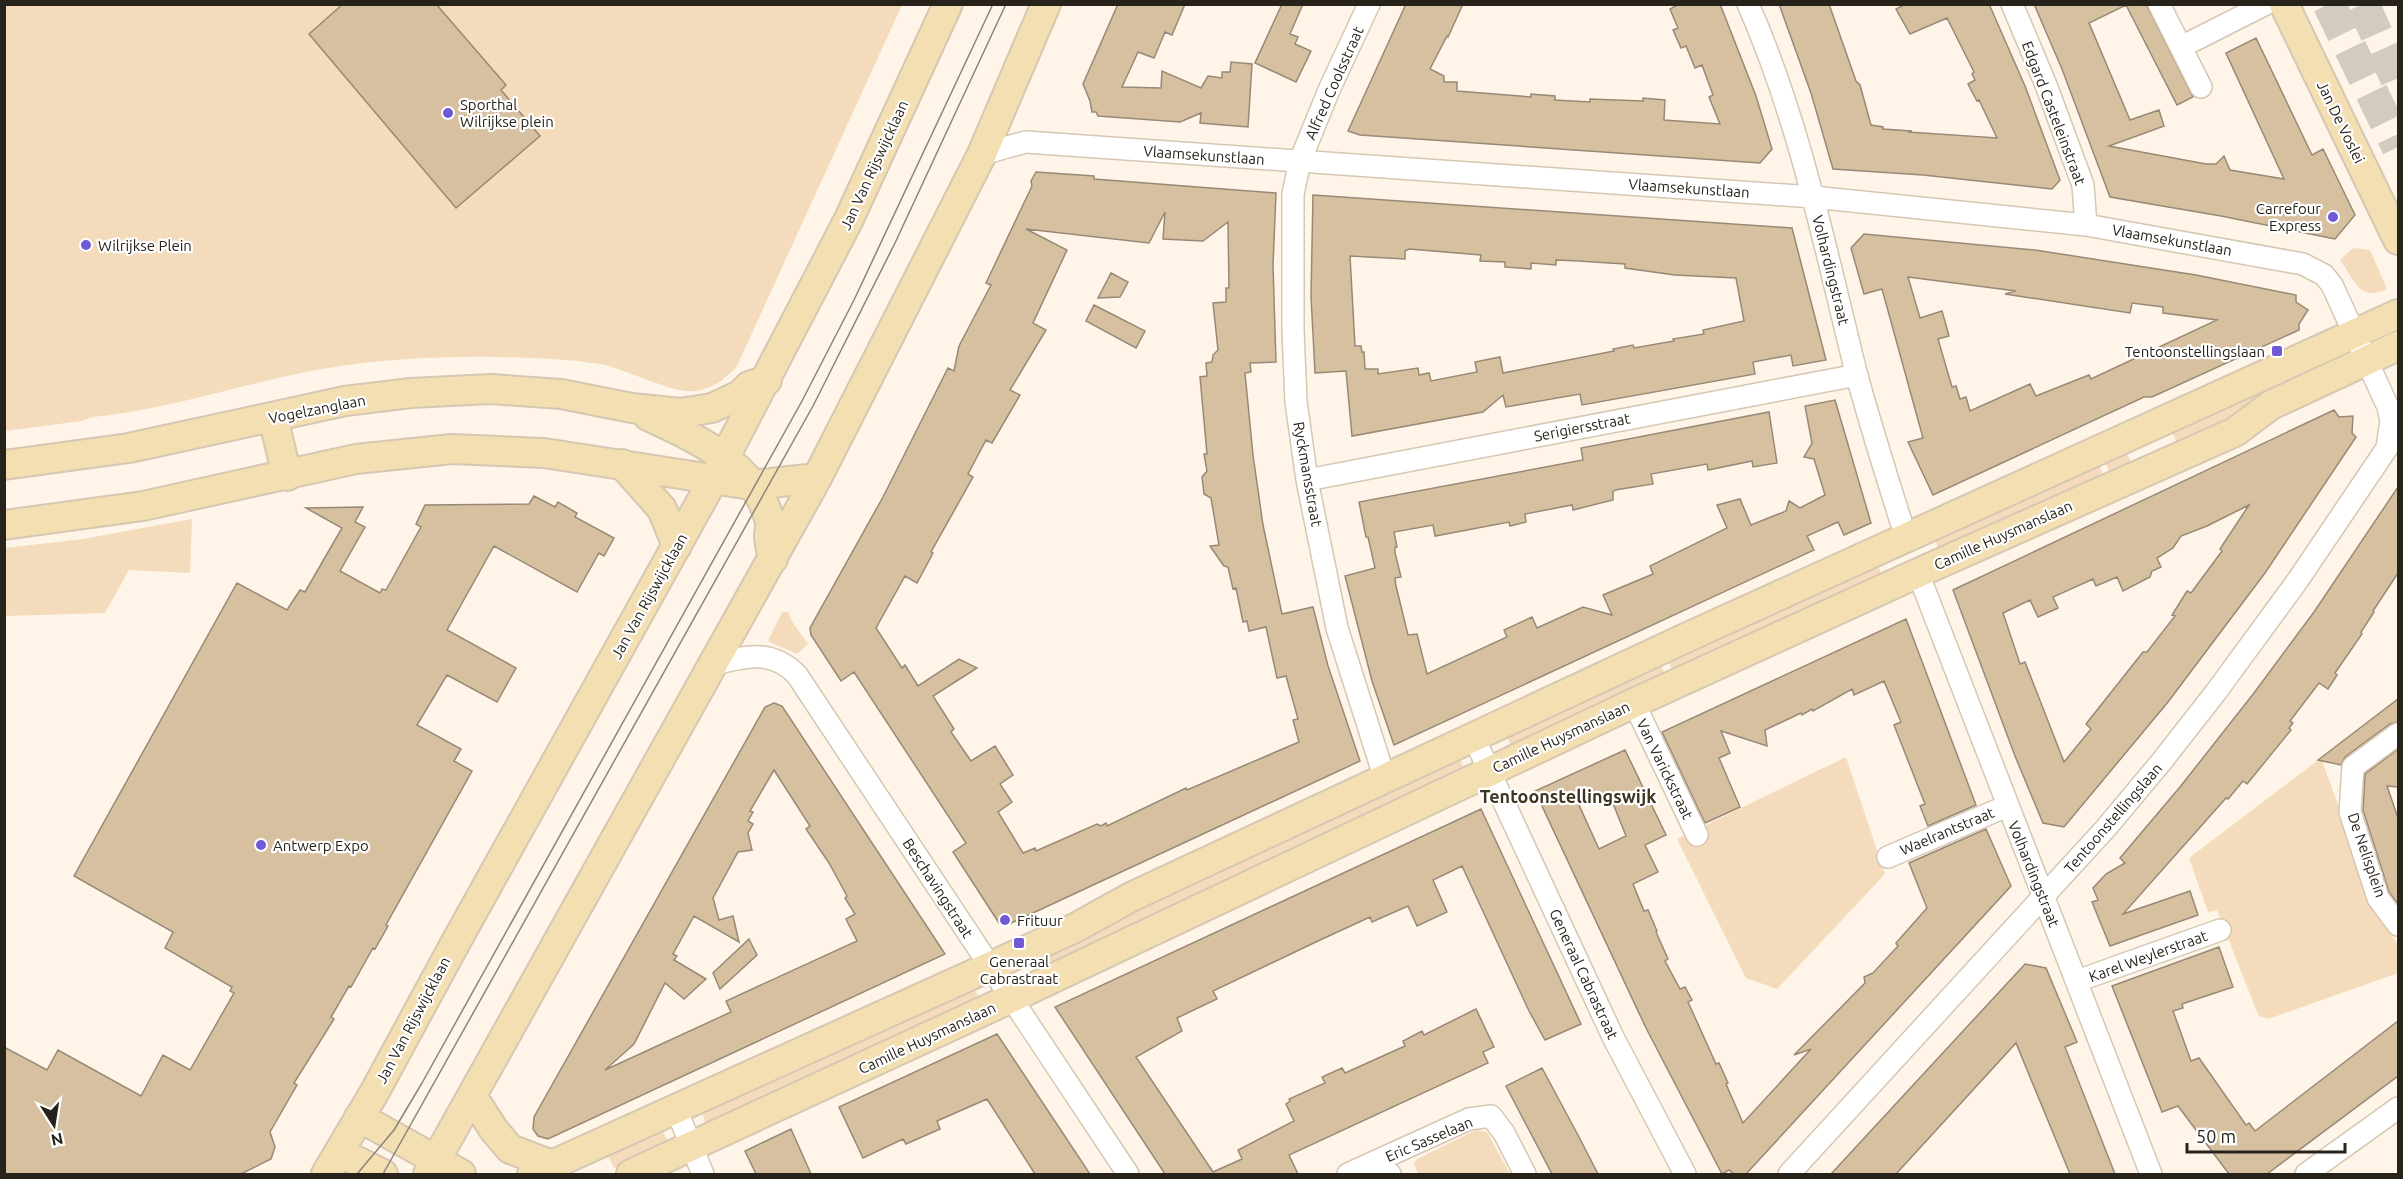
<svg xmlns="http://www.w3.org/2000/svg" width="2403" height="1179" font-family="Ubuntu,sans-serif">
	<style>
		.green { fill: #f3dbbb }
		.building { fill: #d7c0a0; stroke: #978976; stroke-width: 1.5; fill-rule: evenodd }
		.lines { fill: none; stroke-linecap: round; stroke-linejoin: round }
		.highway-tunnel { stroke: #d3cbbf; stroke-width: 33; stroke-dasharray: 33 16; stroke-linecap: butt }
		.street-casing { stroke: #d6c7b2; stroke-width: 24 }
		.secondary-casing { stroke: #d6c7b2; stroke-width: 32 }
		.street { stroke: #fff; stroke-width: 21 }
		.secondary { stroke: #f3dfb2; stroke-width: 28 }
		.tram { stroke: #8b847a; stroke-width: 1.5 }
		.poi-dot { fill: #6d5ad4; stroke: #fff; stroke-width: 2 }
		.labels { text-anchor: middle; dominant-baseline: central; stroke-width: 4.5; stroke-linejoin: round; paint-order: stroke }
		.street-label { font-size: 15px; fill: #27221a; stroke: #fff }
		.poi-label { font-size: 15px; fill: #27221a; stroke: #fff; text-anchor: start }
		.quarter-label { font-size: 18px; font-weight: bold; fill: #3f3322; stroke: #fff }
	</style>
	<rect width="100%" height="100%" fill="#fef5e8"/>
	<path class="green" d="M5 5H902L737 366C726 379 712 389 695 391 672 394 627 369 600 364 566 359 530 358 496 357 440 356 383 359 328 368 249 381 174 409 93 417L82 421 5 431Z
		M2353 248 2370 250 2387 289C2359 303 2354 278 2340 260Z
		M2312 362 2317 371 2228 420 2177 444 2170 427Z
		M2125 448 2132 465 2111 475 2103 459Z
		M2097 461 2105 477 1940 554 1934 536Z
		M192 519 190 573 129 570 105 613 5 616V548L83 539Z
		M1877 563 1884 580 1675 677 1668 660Z
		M782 612H788L793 623 808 644 797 654 768 641Z
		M1660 664 1668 680 1514 752 1506 735Z
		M1459 757 1467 774 1039 973 1031 956Z
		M1846 757 1885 874 1777 989 1746 978 1677 839Z
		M2321 758 2379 918 2398 945V973L2268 1019 2259 1016 2257 1012 2217 910 2208 912 2189 858Z
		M971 984 980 999 706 1126 701 1109Z
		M1476 1130 1487 1132 1510 1174H1418L1414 1164 1417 1159Z
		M663 1132 669 1144 614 1168 608 1156Z"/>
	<path class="building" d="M343 4H436L506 85 501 90 540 136 456 208 309 34Z
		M1118 4H1185L1172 35 1165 32 1154 58 1138 52 1122 87 1161 88 1162 71 1201 88 1208 76 1222 78V72H1230L1231 62 1252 64 1248 127 1200 123 1201 113 1180 122 1098 116 1096 112H1092L1090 101 1083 84Z
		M1282 4H1303L1290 34 1298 37 1295 44 1311 51 1296 82 1255 63Z
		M1406 4H1463L1448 37 1447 36 1430 69 1444 76V82H1457V91L1531 97V94L1555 96V100L1590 102V99L1643 101V98L1665 100 1664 120 1720 124 1709 97 1713 95 1702 65 1695 68 1686 46 1681 48 1673 30 1678 28 1670 9 1679 4H1720L1756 96 1772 149 1760 163 1360 135 1348 131Z
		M1779 4H1829L1856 81 1860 85 1871 125 1883 127V129L1912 131 1908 132 1997 138 1979 100 1977 101 1968 84 1975 80 1972 74 1974 72 1947 18 1910 34 1896 9 1906 4H1989L2025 86 2060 180 2052 189 1923 175 1833 169 1811 93Z
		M2034 4H2146L2193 97 2177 105 2126 5 2089 23 2130 120 2159 110 2164 126 2109 146 2206 164H2216L2224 156 2230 170 2284 179 2226 53 2256 38 2312 155 2323 149 2355 215 2335 239 2221 216 2110 197 2062 69Z
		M1036 172 1094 176V179L1276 193 1273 265 1276 362 1250 363 1251 372 1245 373 1253 455 1263 525 1282 614 1313 607 1328 666 1360 761 1007 925 999 923 953 852 966 843 854 672 841 681 811 635 810 628 883 497 948 368 954 371 959 346 991 285 986 283 1032 186 1031 181ZM1165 212 1163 239 1203 241 1228 222 1229 288H1226V302L1213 303 1218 350 1213 355 1212 362 1206 363 1207 376 1200 377 1207 454H1204L1207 471 1202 477 1204 494 1211 498 1219 545 1210 546 1224 566 1228 567 1233 589 1236 588 1243 622 1247 621 1249 631 1266 627 1277 678 1286 676 1298 719 1293 720 1299 742 1187 790 1186 788 1107 826 1106 823 1101 826 1097 824 1036 851 1035 848 1023 853 998 812 1012 802 1000 784 1013 775 995 746 971 761 951 732 954 729 933 696 977 668 959 659 918 686 905 665 902 668 876 628 905 576 917 583 933 553 931 552 973 477 968 474 986 440 992 443 1020 395 1010 390 1046 330 1033 323 1067 250 1026 229 1149 243Z
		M1313 195 1792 228 1826 360 1793 366 1791 355 1753 362 1755 374 1582 405 1580 394 1506 407 1503 395 1483 412 1352 436 1346 371 1315 373 1311 296ZM1409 249 1481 255 1480 261 1505 262V267L1531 269V263L1556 265V260L1578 261 1625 264V268L1675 275 1736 278 1744 321 1703 330 1704 334 1673 339 1674 341 1634 348 1633 345 1613 349 1614 351 1503 373 1500 357 1475 362 1477 372 1431 381 1429 373 1419 375 1418 368 1378 374V369H1365L1364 352H1362L1361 346H1355L1350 256 1405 259V251Z
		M1864 234 2035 250 2196 275 2296 295V302L2308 310 2299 324V330L2152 397H2144L1933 495 1908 442 1923 438 1882 289 1864 294 1851 248ZM1908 277 2016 291 2005 294 2130 313 2132 303 2163 307V313L2217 320 2091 379 2089 375 2036 396 2030 384 1970 411 1966 397 1960 399 1956 386 1952 387 1938 339 1949 336 1942 311 1920 318Z
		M1111 273 1128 282 1120 297 1098 298Z
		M1094 305 1145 331 1136 348 1086 321Z
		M1835 400 1871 523 1844 535 1838 522 1807 536 1814 550 1394 745 1372 681 1345 576 1375 568 1368 537H1366L1359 502 1583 460 1581 448 1769 412 1777 463 1753 467 1752 461 1708 470 1707 464 1651 474 1653 484 1615 490 1613 492V500L1573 510 1572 505 1525 514 1526 522 1510 526 1509 522 1435 536 1433 525 1394 532 1397 547H1395V553L1401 577 1395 578 1396 586 1408 635 1417 634 1427 674 1507 637 1504 630 1532 617 1537 628 1583 607 1612 615 1603 595 1653 574 1650 566 1727 528 1717 505 1740 499 1751 525 1786 511 1789 501 1800 508 1825 495 1814 459 1804 457 1812 443 1805 406Z
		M2334 410 2339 417 2353 416 2352 433 2356 437 2265 573 2168 702 2064 827 2043 823 2015 756 1953 590ZM2249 505 2220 549 2222 551 2191 593 2187 591 2172 615 2175 616 2147 652H2143L2086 724 2091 729 2064 762 2025 662 2020 664 2003 613 2030 600 2038 617 2058 608 2053 597 2093 579 2096 586 2117 577 2123 591 2150 577 2152 571 2161 567 2157 558 2173 548 2181 536 2207 526Z
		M2398 487V573L2373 611 2374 612 2361 632 2362 634 2335 673 2337 675 2328 689 2319 683 2290 721 2293 723 2289 728 2291 730 2247 784 2243 781 2228 799 2226 798 2123 914 2190 891 2198 915 2110 946 2092 902 2098 900 2093 888 2106 874 2125 863 2120 858 2180 787 2254 693 2314 612Z
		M534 496 555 507 558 502 577 513 575 517 614 538 604 556 599 553 577 592 494 546 447 630 516 668 497 702 447 675 417 725 461 749 454 761 472 771 386 925 388 926 375 949 373 948 351 987 349 986 331 1017 334 1019 294 1083 297 1085 270 1132 275 1147 271 1159 241 1174H4V1047L47 1070 58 1050 141 1096 163 1055 190 1070 234 993 230 991 232 987 165 948 173 932 74 876 237 583 287 610 300 590 305 592 342 528 306 508 363 507 355 522 365 527 340 571 380 593 382 589 386 590 421 527 416 524 425 505 529 504Z
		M1906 619 1976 805 1928 826 1920 806 1925 804 1894 725 1901 722 1884 681 1854 695 1852 689 1813 711 1812 709 1802 715 1801 713 1765 730 1767 746 1721 731 1730 753 1719 758 1740 807 1705 823 1662 732Z
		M2398 699V722L2390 724 2345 757 2341 765 2318 760Z
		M774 703 782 706 945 954 548 1139 538 1136 533 1129 534 1117 765 707ZM774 770 810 826 806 829 829 863 847 896 845 898 855 914 846 919 857 941 726 1001 731 1012 605 1070 634 1044 665 983 684 999 706 979 674 960 677 956 673 954 694 916 739 942 733 916 719 920 713 898 738 852 752 850 748 833 753 824 748 821 753 812 750 811Z
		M2398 749V787L2387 786 2398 818V904L2389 892 2363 810 2365 774Z
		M1625 750 1666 835 1645 845 1658 872 1633 884 1644 911 1648 910 1657 931 1656 932 1668 959 1665 961 1680 989 1685 987 1692 1000 1688 1002 1716 1064 1719 1063 1728 1083 1726 1084 1743 1123 1811 1049 1794 1055 1865 983 1864 977 1873 973 1898 946 1896 943 1927 908 1909 863 1986 829 2011 886 1746 1174H1734L1729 1170 1722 1174 1646 1028 1535 791ZM1608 791 1626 836 1599 849 1579 805Z
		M1481 809 1581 1024 1545 1040 1529 1011 1462 866 1433 880 1447 912 1417 926 1408 906 1372 922 1370 917 1320 940 1213 991 1217 999 1177 1018 1182 1031 1136 1057 1213 1172 1242 1159 1238 1150 1294 1121 1286 1104 1290 1101 1289 1099 1325 1083 1322 1077 1342 1068 1345 1073 1405 1046 1403 1041 1422 1031 1424 1035 1476 1009 1494 1047 1483 1052 1488 1063 1289 1155 1298 1174H1165L1055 1007Z
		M749 939 757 955 720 989 713 973Z
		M2219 947 2233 987 2182 1004 2183 1008 2173 1011 2191 1061 2199 1058 2246 1125 2249 1123 2255 1131 2398 1021V1076L2267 1174H2229L2178 1106 2162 1112 2112 986Z
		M2025 964 2046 968 2077 1042 2065 1047 2115 1174H2070L2016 1043 1896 1174H1831Z
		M997 1034 1090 1174H1035L987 1099 937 1121 940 1129 906 1144 903 1139 863 1158 839 1107Z
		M1542 1068 1579 1137 1598 1174H1552L1506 1086Z
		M791 1129 811 1174H756L745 1151Z"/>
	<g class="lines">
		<path class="highway-tunnel" d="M2329 4 2398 147
			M2363 4 2398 82"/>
		<g class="street-casing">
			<path id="street" d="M1369 4 1329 90 1300 161 1293 194V330L1296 402 1307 480 1337 628 1385 779
				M1748 4C1800 122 1825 248 1856 372 1871 428 1889 483 1906 538
				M2012 4 2046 85 2083 185 2086 225
				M2159 4 2201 87
				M2181 47 2266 4
				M982 154 1026 142 1813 197 2086 225 2303 264 2324 275 2332 285 2388 407 2391 421 2387 448 2298 580 2216 692 2162 761 2106 828 1789 1174
				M1307 480 1857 375
				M1918 573 2151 1174
				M715 664C746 656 772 649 797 675L1128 1174
				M1634 703 1697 835
				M2398 734 2353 767 2350 812 2378 898 2398 925
				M1474 738 1613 1037 1685 1174
				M1888 857 2007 806
				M2077 981 2220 930
				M676 1109 703 1174
				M1372 1163 1469 1119 1491 1116 1504 1133 1525 1174
				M1348 1174 1372 1163 1390 1174
				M2306 1174 2398 1108"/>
		</g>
		<g class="secondary-casing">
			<path id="secondary" d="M2284 4 2398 240
				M648 416C695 438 757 465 770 522 771 528 769 531 769 536 769 543 772 552 773 559
				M273 417 287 476
				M622 464 662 509 677 546
				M4 465 129 448 345 401 411 393 491 389 561 394 632 408 680 413 712 408 740 395 749 386 767 380
				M4 525 143 506 356 459 452 449 544 453 751 485 817 478
				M472 1096 494 1130 510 1149 552 1165
				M359 1117 461 1174
				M339 1152 383 1174
				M326 1174 374 1093 457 940 713 480 848 221 948 4
				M428 1174 817 478 982 154 1046 4
				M532 1174 1075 928 1131 897 1690 636 2398 314
				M631 1174 990 1008 1634 703 1918 573 2235 432 2271 405 2398 346"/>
		</g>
		<use href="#street" class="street"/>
		<use href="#secondary" class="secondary"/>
		<path class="tram" d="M357 1174 394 1130 422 1083 802 401 854 300 993 4
			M383 1174 813 406 895 243 1006 4"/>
	</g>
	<g class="poi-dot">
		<circle cx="448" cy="113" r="6"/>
		<circle cx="2333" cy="217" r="6"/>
		<circle cx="86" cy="245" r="6"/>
		<rect x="2271" y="345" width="12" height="12" rx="3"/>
		<circle cx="261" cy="845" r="6"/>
		<circle cx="1005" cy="920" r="6"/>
		<rect x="1013" y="937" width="12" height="12" rx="3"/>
	</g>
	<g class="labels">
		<g class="street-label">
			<text transform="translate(1334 83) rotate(-66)">Alfred Coolsstraat</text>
			<text transform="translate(2054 113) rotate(69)">Edgard Casteleinstraat</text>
			<text transform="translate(2341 122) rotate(64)">Jan De Voslei</text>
			<text transform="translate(1204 155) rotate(4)">Vlaamsekunstlaan</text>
			<text transform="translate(874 165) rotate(-65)">Jan Van Rijswijcklaan</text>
			<text transform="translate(1689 188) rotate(4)">Vlaamsekunstlaan</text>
			<text transform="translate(2172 240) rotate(10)">Vlaamsekunstlaan</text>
			<text transform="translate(1831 270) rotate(76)">Volhardingstraat</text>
			<text transform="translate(317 409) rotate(-11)">Vogelzanglaan</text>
			<text transform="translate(1582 427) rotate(-11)">Serigiersstraat</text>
			<text transform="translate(1308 474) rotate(80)">Ryckmansstraat</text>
			<text transform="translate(2003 535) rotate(-24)">Camille Huysmanslaan</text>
			<text transform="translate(649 596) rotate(-61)">Jan Van Rijswijcklaan</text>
			<text transform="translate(1561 737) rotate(-25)">Camille Huysmanslaan</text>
			<text transform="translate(1665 769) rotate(64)">Van Varickstraat</text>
			<text transform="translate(2113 818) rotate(-49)">Tentoonstellingslaan</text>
			<text transform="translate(1947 831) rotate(-23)">Waelrantstraat</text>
			<text transform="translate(2367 855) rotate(71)">De Nelisplein</text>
			<text transform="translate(2034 874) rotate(68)">Volhardingstraat</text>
			<text transform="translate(938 888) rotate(57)">Beschavingstraat</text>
			<text transform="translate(2148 956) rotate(-20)">Karel Weylerstraat</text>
			<text transform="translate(1584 974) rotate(65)">Generaal Cabrastraat</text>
			<text transform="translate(413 1020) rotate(-62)">Jan Van Rijswijcklaan</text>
			<text transform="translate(927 1038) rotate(-25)">Camille Huysmanslaan</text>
			<text transform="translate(1429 1139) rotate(-23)">Eric Sasselaan</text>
		</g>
		<g class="poi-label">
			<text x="460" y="104">Sporthal<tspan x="460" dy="17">Wilrijkse plein</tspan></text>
			<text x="2321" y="208" text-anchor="end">Carrefour<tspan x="2321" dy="17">Express</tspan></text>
			<text x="98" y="245">Wilrijkse Plein</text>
			<text x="2265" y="351" text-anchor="end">Tentoonstellingslaan</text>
			<text x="273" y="845">Antwerp Expo</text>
			<text x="1017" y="920">Frituur</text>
			<text x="1019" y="961" text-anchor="middle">Generaal<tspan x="1019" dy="17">Cabrastraat</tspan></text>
		</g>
		<g class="quarter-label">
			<text x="1568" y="796">Tentoonstellingswijk</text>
		</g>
	</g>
	<rect width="2403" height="1179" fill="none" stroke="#27221a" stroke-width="12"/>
	<g transform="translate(54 1125) rotate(168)" stroke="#ffffff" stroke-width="4.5" paint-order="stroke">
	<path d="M0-4.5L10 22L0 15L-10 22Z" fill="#27221a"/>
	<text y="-9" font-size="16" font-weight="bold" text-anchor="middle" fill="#27221a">N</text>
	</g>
	<path d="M2187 1143v9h158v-9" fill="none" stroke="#27221a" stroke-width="3"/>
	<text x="2196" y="1143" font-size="18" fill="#27221a" stroke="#ffffff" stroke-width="4.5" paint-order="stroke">50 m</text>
</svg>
